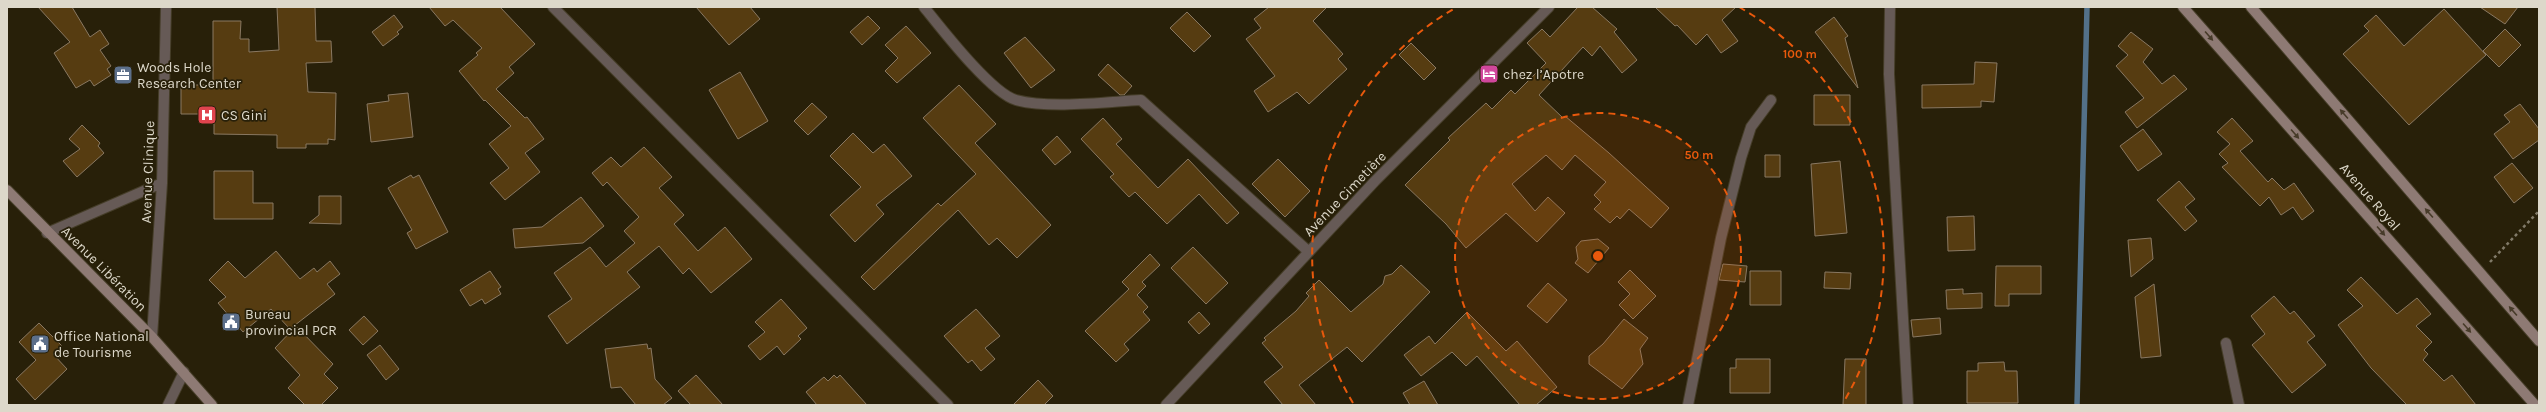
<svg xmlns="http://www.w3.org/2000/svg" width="2546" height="412" font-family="Karla,sans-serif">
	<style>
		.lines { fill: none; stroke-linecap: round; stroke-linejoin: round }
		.stream { stroke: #537189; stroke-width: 5.5 }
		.building { fill: #563c11; stroke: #897862 }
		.street-casing { stroke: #453d28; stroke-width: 12 }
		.secondary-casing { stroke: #453d28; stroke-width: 12 }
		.path { stroke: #817a68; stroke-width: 2.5; stroke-dasharray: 3 3; stroke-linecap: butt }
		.street { stroke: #665a56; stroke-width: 10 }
		.secondary { stroke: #8e7a74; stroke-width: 10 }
		.oneway { fill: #473b29 }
		.ring { fill: none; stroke: #e8590c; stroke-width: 2; stroke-dasharray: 7 5 }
		.labels { text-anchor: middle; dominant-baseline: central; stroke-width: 3.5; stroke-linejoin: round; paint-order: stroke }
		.poi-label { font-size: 14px; fill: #ddd8ca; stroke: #282009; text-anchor: start }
		.street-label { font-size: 14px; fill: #ddd8ca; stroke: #282009 }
		.centre { fill: #e8590c; stroke: #282009; stroke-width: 2 }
		.ring-label { font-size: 12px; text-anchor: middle; font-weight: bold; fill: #e8590c; stroke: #282009; stroke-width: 3.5; stroke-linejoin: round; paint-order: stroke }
	</style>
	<rect width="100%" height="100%" fill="#282009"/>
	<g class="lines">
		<path class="stream" d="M2077 405 2087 7"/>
	</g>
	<path class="building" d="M38 7H72L90 37 100 30 109 44 100 50 111 66 107 69 111 75 94 86 90 80 76 88 54 53 70 42Z
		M277 7H315L316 41H331L332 62 306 63 308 92 336 93 335 140 328 139V144H306V148H277V135L214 134V114H181V85H213V21H241L240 39H249V52L279 50Z
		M429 7H500L535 44 509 67 514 73 496 89 525 118 527 117 544 139 525 153 540 172 505 200 490 183 509 168 489 144 511 126 485 100 484 101 459 71 478 55 476 53 482 48 453 20 445 26Z
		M696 7H750L760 19 729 45Z
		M1269 7H1327L1313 21 1343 54 1338 59 1347 69 1309 104 1297 92 1268 112 1254 91 1275 76 1246 39 1261 28 1254 19Z
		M1578 7H1592L1617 29 1614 32 1637 60 1622 73 1600 46 1592 56 1583 47 1539 95 1563 118 1565 116 1609 153 1669 208 1651 228 1629 209 1620 219 1617 216 1610 223 1594 209 1601 202 1594 195 1606 182 1575 155 1562 170 1546 155 1512 184 1535 211 1548 197 1565 213 1537 242 1506 213 1466 248 1446 224 1405 185 1450 140 1448 138 1486 103 1492 109 1511 90 1515 94 1546 63 1527 43 1542 29 1550 37Z
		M1655 7H1736L1722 20 1738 41 1721 53 1707 34 1696 45 1677 25 1675 26Z
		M2480 7H2518L2505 24Z
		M2444 9 2486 55 2409 125 2343 54 2369 31 2364 26 2376 15 2404 46Z
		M1187 12 1211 36 1194 52 1170 28Z
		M394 15 403 27 397 32 399 34 383 46 372 32Z
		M868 16 880 28 862 45 850 32Z
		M1834 17 1848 36 1845 38 1858 88 1815 32Z
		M906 26 931 53 897 83 885 71 898 58 885 45Z
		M2505 29 2521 45 2499 67 2483 51Z
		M2131 32 2153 49 2143 62 2162 84 2174 75 2187 89 2137 128 2125 112 2144 98 2116 66 2128 55 2118 46Z
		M1025 37 1055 70 1031 88 1004 53Z
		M1411 43 1436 68 1424 80 1399 55Z
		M1975 62 1997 63 1994 102 1981 101V107L1922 108V85L1974 84Z
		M1108 64 1132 86 1124 95H1120L1098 75Z
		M740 72 768 121 738 139 709 90Z
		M959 85 996 124 975 143 1051 225 1017 258 997 238 989 245 958 210 874 290 861 277 938 203 941 206 976 174 923 118Z
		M408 93 413 137 371 142 367 104 389 101 388 95Z
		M1814 95H1850V125H1814Z
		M812 103 827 117 808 135 794 121Z
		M2520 104 2539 129V140L2513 159 2494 134 2510 122 2504 115Z
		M1103 118 1122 139 1116 144 1158 188 1188 159 1239 213 1227 224 1199 194 1167 224 1135 192 1129 197 1110 177 1114 174 1081 139Z
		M2232 118 2253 141 2240 151 2268 182 2272 178 2284 190 2294 183 2314 211 2302 220 2293 207 2281 215 2269 197 2260 206 2222 167 2228 163 2219 154 2230 144 2217 132Z
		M82 125 100 143 98 146 104 153 77 177 63 161 80 149 69 139Z
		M2143 129 2162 154 2138 171 2120 146Z
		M853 133 873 153 884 144 912 176 876 205 884 214 855 242 830 215 861 187 830 156Z
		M1057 136 1071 152 1055 165 1042 150Z
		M644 147 672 177 659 188 684 215 674 224 698 251 725 227 752 259 711 293 689 268 683 274 659 246 627 272 640 287 567 344 548 316 572 299 554 273 590 247 606 267 635 243 624 231 639 217 607 182 603 186 592 173 611 157 621 167Z
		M1765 155H1780V177H1765Z
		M1278 159 1310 191 1285 217 1252 184Z
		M1840 161 1847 233 1815 236 1811 164Z
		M2512 163 2533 188 2514 203 2494 177Z
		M214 171H253V203H273V219H214Z
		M411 175 413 178 419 175 448 232 416 249 407 233 412 230 388 188Z
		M2179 181 2195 199 2185 207 2197 221 2185 231 2157 200Z
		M319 196H341V224L309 223 319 215Z
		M581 197 604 226 583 243 515 248 513 229 542 227Z
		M1974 216 1975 250 1948 251 1947 217Z
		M2151 238 2153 259 2131 277 2128 240Z
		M1598 239 1609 248 1588 273 1575 263 1578 259 1576 247 1581 241Z
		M1193 247 1228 283 1206 304 1171 268Z
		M276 251 300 279 314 268 317 272 330 261 340 274 327 284 335 294 290 329 271 309 243 332 218 303 226 297 209 280 228 261 245 278Z
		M1150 254 1160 265 1142 282 1146 286 1137 295 1148 307 1143 312 1150 320 1124 344 1129 350 1116 362 1085 331 1129 289 1122 282Z
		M1723 264 1747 266 1745 282 1719 280Z
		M1401 265 1430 292 1362 362 1347 347 1299 385 1316 405H1283L1264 382 1283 367 1262 343 1266 340 1264 338 1296 311 1309 296 1306 293 1319 280 1351 312 1383 284 1385 276 1392 274Z
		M1996 266H2041V294H2009V306H1995Z
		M1630 270 1656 296 1633 319 1619 305 1630 294 1618 282Z
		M490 271 501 287 498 289 501 294 485 304 482 299 470 306 460 290Z
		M1750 271H1781V305H1750Z
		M1825 272 1851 273 1850 289 1824 288Z
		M2361 277 2397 314 2417 298 2431 314 2416 326 2432 342 2424 350 2428 354 2423 360 2444 381 2452 375 2476 405H2407L2371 368 2338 325 2363 306 2347 290Z
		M1548 283 1567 300 1547 323 1527 306Z
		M2154 284 2161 356 2141 358 2135 297Z
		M1963 289V294L1982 293V308L1947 309 1946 290Z
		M2274 296 2290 314 2294 311 2315 336 2307 342 2326 365 2292 393 2252 345 2265 334 2251 316Z
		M781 299 807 328 798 336 801 339 784 355 777 346 760 360 748 346 765 332 755 322Z
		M976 309 1000 336 985 348 995 359 981 371 972 360 968 363 944 336Z
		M1199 312 1210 324 1199 334 1188 322Z
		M1467 312 1506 351 1517 341 1557 387 1536 405H1520L1477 356 1466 366 1452 352 1421 376 1404 355 1429 336 1435 344Z
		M364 316 378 331 363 345 349 330Z
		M1940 318 1941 334 1913 337 1911 320Z
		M1624 319 1648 338 1640 349 1643 364 1622 389 1589 364V356L1603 344Z
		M39 323 62 346 53 354 67 369 35 400 16 379 36 360 19 342Z
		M296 326 333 364 324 374 338 388 321 405H305L288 388 300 375 275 348Z
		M647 344 648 349 651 348 655 379 672 398 663 405H636L621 387 611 388 605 349Z
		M380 345 399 369 386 380 367 355Z
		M1736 359H1770V393H1730V368H1736Z
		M1845 359H1866V405H1843Z
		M2004 362 2005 371H2017L2018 403H1967V371H1978V363Z
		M696 375 723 405H691L678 391Z
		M834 375 837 378 840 375 867 405H817L806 392 824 377 828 381Z
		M1038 380 1053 396 1044 405H1013Z
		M1424 381 1438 405H1410L1403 393Z"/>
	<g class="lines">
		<g class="street-casing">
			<path id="street" d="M553 7 948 405
				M924 7C941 28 991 93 1016 100 1050 109 1105 102 1141 100L1309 252
				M1890 7 1889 74 1908 405
				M47 233 162 183
				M152 337 162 183 166 7
				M2226 343 2239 405
				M168 405 184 372
				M1166 405 1375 181 1549 7
				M1688 405 1721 238 1741 158 1751 127 1771 100"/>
		</g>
		<g class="secondary-casing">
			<path id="secondary" d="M2183 7 2535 405
				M2251 7 2539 341
				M7 190 152 337 212 405"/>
		</g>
		<path class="path" d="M2490 262 2539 211"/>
		<use href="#street" class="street"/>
		<use href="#secondary" class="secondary"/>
	</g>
	<defs><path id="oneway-solid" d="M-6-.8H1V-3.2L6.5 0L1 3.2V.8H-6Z"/></defs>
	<g class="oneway">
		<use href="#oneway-solid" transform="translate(2209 36) rotate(49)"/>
		<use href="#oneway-solid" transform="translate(2344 114) rotate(-131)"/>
		<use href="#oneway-solid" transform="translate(2295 134) rotate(49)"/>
		<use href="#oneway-solid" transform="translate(2429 213) rotate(-131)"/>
		<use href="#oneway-solid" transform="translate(2381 231) rotate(49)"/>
		<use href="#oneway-solid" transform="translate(2513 311) rotate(-131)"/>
		<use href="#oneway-solid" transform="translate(2467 328) rotate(49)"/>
	</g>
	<circle cx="1598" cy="256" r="143" fill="#e8590c" fill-opacity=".12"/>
	<g class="ring">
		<circle cx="1598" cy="256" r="143"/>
		<path d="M1353 403A286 286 0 0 1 1457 7M1739 7A286 286 0 0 1 1843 403"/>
	</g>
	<defs>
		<g id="hotel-square" transform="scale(1)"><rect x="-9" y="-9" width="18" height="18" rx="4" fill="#d1479c" stroke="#282009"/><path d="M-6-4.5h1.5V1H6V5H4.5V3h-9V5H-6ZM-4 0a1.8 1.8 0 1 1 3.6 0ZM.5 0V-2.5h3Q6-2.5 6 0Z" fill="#fff"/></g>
		<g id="office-square" transform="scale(1)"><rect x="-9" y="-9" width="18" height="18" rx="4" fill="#5c6f8a" stroke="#282009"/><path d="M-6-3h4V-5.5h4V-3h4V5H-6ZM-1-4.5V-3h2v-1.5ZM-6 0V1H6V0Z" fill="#fff"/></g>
		<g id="hospital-square" transform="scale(1)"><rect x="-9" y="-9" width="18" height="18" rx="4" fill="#e0444e" stroke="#282009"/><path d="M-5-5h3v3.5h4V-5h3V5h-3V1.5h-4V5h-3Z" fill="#fff"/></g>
		<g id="civic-square" transform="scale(1)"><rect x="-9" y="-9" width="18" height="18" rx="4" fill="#5c6f8a" stroke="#282009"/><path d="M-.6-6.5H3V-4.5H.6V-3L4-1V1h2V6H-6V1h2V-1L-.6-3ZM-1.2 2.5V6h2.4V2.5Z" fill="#fff"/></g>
	</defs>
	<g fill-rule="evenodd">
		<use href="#hotel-square" x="1489" y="74"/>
		<use href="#office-square" x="123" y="75"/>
		<use href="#hospital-square" x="207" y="115"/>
		<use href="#civic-square" x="231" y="322"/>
		<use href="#civic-square" x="40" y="344"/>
	</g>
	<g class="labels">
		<g class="poi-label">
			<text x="137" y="67">Woods Hole<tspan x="137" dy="16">Research Center</tspan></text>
			<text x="1503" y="74">chez l’Apotre</text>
			<text x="221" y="115">CS Gini</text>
			<text x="245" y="314">Bureau<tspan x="245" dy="16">provincial PCR</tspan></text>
			<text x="54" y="336">Office National<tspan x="54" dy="16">de Tourisme</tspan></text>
		</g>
		<g class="street-label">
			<text transform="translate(148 172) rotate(-88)">Avenue Clinique</text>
			<text transform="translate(1345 194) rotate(-46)">Avenue Cimetière</text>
			<text transform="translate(2370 197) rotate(49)">Avenue Royal</text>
			<text transform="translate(104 269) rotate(45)">Avenue Libération</text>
		</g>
	</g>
	<circle cx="1598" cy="256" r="6" class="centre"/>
	<g class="ring-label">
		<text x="1800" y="58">100 m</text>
		<text x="1699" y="159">50 m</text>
	</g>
	<rect width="2546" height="412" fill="none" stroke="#ddd8ca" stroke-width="16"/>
</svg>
